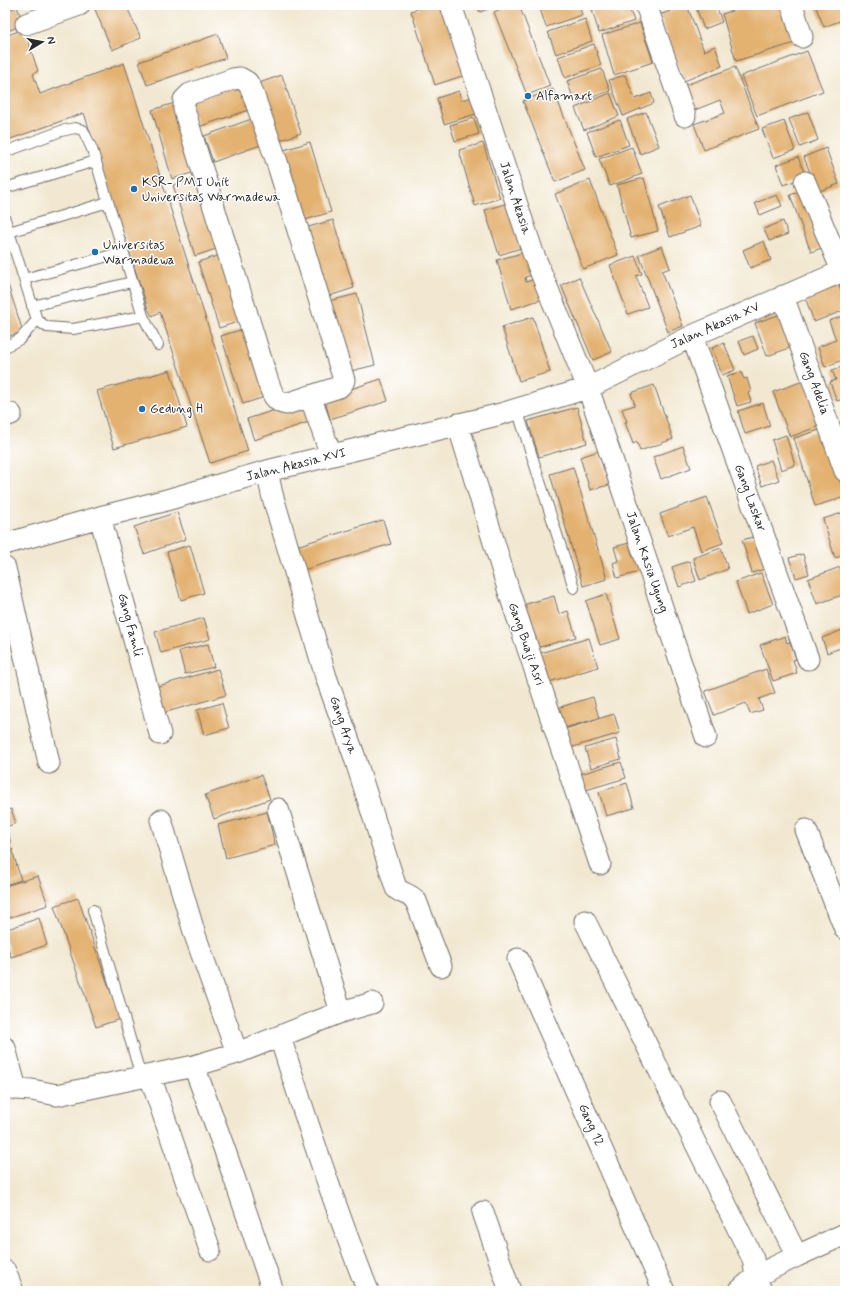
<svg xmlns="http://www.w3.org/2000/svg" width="850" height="1296" font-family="Mynerve,sans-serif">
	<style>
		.building { fill: #e3b170 }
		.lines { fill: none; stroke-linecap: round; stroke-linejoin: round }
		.lane-casing { stroke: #716d65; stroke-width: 12 }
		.street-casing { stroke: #716d65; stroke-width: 23 }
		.lane { stroke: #fff; stroke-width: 10 }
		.street { stroke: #fff; stroke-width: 21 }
		.poi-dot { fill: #1f6fb2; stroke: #fff; stroke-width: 1.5 }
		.labels { text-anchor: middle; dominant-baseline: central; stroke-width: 3; stroke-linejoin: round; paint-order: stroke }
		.poi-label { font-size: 13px; fill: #2b2b2b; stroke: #fff; text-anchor: start }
		.street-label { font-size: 13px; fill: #2b2b2b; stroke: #fff }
	</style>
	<rect width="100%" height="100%" fill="#fff"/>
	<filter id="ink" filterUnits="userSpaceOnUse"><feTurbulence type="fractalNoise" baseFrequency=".025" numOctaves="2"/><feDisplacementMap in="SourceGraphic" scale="8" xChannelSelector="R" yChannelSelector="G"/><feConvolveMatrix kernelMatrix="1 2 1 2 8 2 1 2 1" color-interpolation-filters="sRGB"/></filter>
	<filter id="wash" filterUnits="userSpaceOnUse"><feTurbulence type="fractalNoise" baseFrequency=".012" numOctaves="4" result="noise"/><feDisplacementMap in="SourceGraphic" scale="16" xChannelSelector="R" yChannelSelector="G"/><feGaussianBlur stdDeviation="0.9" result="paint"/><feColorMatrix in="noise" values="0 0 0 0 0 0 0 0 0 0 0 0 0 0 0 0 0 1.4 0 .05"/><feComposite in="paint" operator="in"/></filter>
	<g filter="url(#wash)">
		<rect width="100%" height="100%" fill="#f2e8d1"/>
		<g id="blocks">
			<path class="building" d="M5 5H10L12 9 17 6 23 25 5 32Z
				M98 5H126L141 38 112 50 94 7Z
				M419 5H443L465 75 435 85 411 11 420 8Z
				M477 5H498L480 12Z
				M511 5H519L550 86 527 95 494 12Z
				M542 5H579L582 15 546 27 539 6Z
				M608 5H628L634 21 599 33 592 10Z
				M687 5 704 51 715 46 722 66 684 81 659 15Z
				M695 5H716L722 22 704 29Z
				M751 5H787L798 42 736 61 722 14Z
				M815 5H845V19L824 27Z
				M585 19 592 41 556 54 548 32Z
				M640 23 653 62 614 75 602 35Z
				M24 29 38 71 33 74 40 94 124 63 248 451 210 463 160 312 152 316 148 309 84 113 5 141V107L8 106 5 97V36Z
				M218 34 226 58 147 85 139 62Z
				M594 44 601 65 565 78 558 57Z
				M807 51 823 91 757 116 741 76Z
				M735 67 759 129 704 150 694 124 725 113 720 100 690 112 680 87Z
				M602 69 610 91 575 103 567 81Z
				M282 75 301 133 278 141 259 83Z
				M625 75 635 99 651 93 654 103 623 116 609 80Z
				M246 83 255 108 198 127 189 101Z
				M553 89 585 170 555 182 523 101Z
				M459 91 461 100 477 96 482 112 444 124 437 98Z
				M610 93 619 116 584 130 575 108Z
				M178 102 198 171 172 179 152 110Z
				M646 112 659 146 640 154 627 119Z
				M808 112 818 140 800 147 789 119Z
				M260 116 269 142 213 162 204 136Z
				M474 118 479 134 455 141 450 125Z
				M620 120 629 145 596 157 587 132Z
				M784 121 795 150 773 158 762 129Z
				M310 142 331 212 305 220 284 150Z
				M483 143 500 198 475 206 459 150Z
				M632 147 642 174 610 186 599 159Z
				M826 148 839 184 817 192 804 157Z
				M798 157 806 177 783 185 776 165Z
				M200 177 222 247 195 256 173 185Z
				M644 178 658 231 631 238 617 185Z
				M590 180 618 255 583 269 555 194Z
				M802 191 824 247 811 252 790 195Z
				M690 195 701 226 670 237 659 207Z
				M777 195 782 206 760 215 755 203Z
				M514 201 521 248 499 255 485 210Z
				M333 220 354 288 326 297 305 228Z
				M783 221 788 234 769 241 764 229Z
				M764 241 771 260 750 268 743 250Z
				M662 246 670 268 662 271 683 326 668 332 639 255Z
				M529 251 536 274 525 277 526 282 537 278 543 299 511 309 497 260Z
				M223 254 244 320 219 328 198 262Z
				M635 256 642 274 636 276 648 307 628 314 610 265Z
				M5 275 23 332 5 337Z
				M579 277 612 352 593 360 561 285Z
				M839 285 845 301V310L814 322 805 297Z
				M357 294 375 365 347 372 329 301Z
				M787 312 798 345 767 356 755 323Z
				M845 315V359L825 367 818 347 836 340 829 321Z
				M533 317 550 372 519 381 502 327Z
				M246 328 268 396 243 404 221 336Z
				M753 336 758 349 744 355 739 341Z
				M724 343 735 370 722 375 712 348Z
				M845 366V402L843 399 837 401 830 382 836 380 832 370Z
				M170 370 187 427 114 448 97 391Z
				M741 372 744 379 747 378 751 392 748 393 751 402 737 406 727 376Z
				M381 379 388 401 330 419 324 398Z
				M806 380 822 425 790 437 773 392Z
				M654 385 673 439 640 451 637 442 633 444 625 422H627L622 409 635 405 631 393Z
				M306 400 312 421 254 440 247 419Z
				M763 403 770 426 745 434 738 411Z
				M577 407 587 443 539 457 528 421Z
				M829 427 832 455 845 497 815 506 794 438Z
				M786 435 795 465 781 470 772 440Z
				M683 446 691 468 661 479 653 457Z
				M599 451 609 485 590 490 580 457Z
				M771 460 779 480 762 486 755 466Z
				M573 467 607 579 583 586 550 474Z
				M707 497 723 543 701 551 693 527 668 536 660 514Z
				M177 512 186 539 144 554 134 527Z
				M845 512V555L835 558 823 519Z
				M383 520 391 544 303 570 296 546Z
				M757 536 767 568 752 573 742 540Z
				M629 543 633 557 638 555 643 571 617 578 613 563 618 561 614 547Z
				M190 545 204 593 181 600 167 552Z
				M721 548 728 569 700 580 693 558Z
				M803 554 809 574 796 578 789 558Z
				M845 559V569L842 560Z
				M689 561 696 581 679 587 672 567Z
				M840 567 845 581V594L817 604 808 579Z
				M761 573 773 604 747 614 736 582Z
				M606 594 620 639 600 645 586 601Z
				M554 596 559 614 568 611 576 637 536 648 523 605Z
				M204 618 210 639 161 653 155 632Z
				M845 629V653L843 647 827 653 822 638Z
				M785 636 787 643 790 642 796 659 793 660 797 673 773 681 760 645Z
				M589 638 598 667 546 683 537 654Z
				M208 644 214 667 185 674 179 651Z
				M218 669 226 695 163 713 155 687Z
				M766 669 775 693 759 699 763 710 750 714 746 703 714 715 705 691Z
				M593 697 599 718 561 729 554 709Z
				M222 703 229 728 204 735 197 710Z
				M614 714 620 733 563 750 558 731Z
				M616 739 621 759 591 768 585 748Z
				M621 762 626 778 579 792 574 776Z
				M261 775 270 799 214 819 205 795Z
				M627 783 634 808 606 816 599 792Z
				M11 809 16 823 6 827 11 844 5 846V811Z
				M267 812 275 845 226 858 218 825Z
				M12 849 21 880 5 885V851Z
				M38 876 48 905 5 919V886Z
				M78 898 120 1019 96 1027 54 906Z
				M39 918 47 945 11 957 5 939V930Z"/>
		</g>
	</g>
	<g filter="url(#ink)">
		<use href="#blocks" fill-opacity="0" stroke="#716d65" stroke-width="1"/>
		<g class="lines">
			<g class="lane-casing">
				<path id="lane" d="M5 152 61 131 75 128 83 130 92 149 143 316 158 345
					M5 188 96 161
					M5 219 37 320 47 327 73 329 143 316
					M9 232 108 202
					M24 279 123 252
					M32 306 132 282
					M5 347 20 339 37 320
					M517 409 574 588
					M93 910 141 1077"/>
			</g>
			<g class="street-casing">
				<path id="street" d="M451 5 533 253 588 388 706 737
					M646 5 685 116
					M792 5 802 37
					M26 24 79 5
					M240 78 247 82 251 88 277 162 344 380 343 383 339 387 286 404C274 402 272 392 268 382L195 146 184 109V100L190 94 233 79Z
					M805 182 842 271
					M783 296 845 471
					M692 336 808 659
					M310 396 331 455
					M5 416 11 414
					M458 424 509 592 600 864
					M267 471 272 494 326 677 354 755 396 888C402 894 411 894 416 901L441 966
					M100 517 160 734
					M5 544 100 517 163 501 267 471 497 415 588 388 692 336 845 270
					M5 568 49 763
					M278 809 341 1012
					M161 820 195 935 237 1053
					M806 830 845 929
					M585 921 753 1259 756 1276 761 1291
					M518 959 664 1291
					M280 1037C307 1123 335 1208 368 1291
					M5 1048 16 1089
					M194 1066 224 1148 273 1291
					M150 1076 210 1250
					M5 1086 16 1089 32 1090 57 1095 194 1066 237 1053 341 1012 372 1003
					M720 1101 797 1256
					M483 1212 510 1291
					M5 1271 13 1291
					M739 1291 756 1276 797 1256 845 1234"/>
			</g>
			<use href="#lane" class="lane"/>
			<use href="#street" class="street"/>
		</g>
	</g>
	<g class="poi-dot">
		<circle cx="528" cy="96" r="4"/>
		<circle cx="134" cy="189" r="4"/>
		<circle cx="95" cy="252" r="4"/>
		<circle cx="142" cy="409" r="4"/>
	</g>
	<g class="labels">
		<g class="poi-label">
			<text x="536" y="96">Alfamart</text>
			<text x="142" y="182">KSR- PMI Unit<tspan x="142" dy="15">Universitas Warmadewa</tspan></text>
			<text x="103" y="245">Universitas<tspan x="103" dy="15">Warmadewa</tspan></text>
			<text x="150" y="409">Gedung H</text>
		</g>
		<g class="street-label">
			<text transform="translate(515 198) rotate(72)">Jalan Akasia</text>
			<text transform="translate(715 326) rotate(-24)">Jalan Akasia XV</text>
			<text transform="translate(814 383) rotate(70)">Gang Adelia</text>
			<text transform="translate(296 465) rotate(-14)">Jalan Akasia XVI</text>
			<text transform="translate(750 498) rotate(70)">Gang Laskar</text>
			<text transform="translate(647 562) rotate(71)">Jalan Kasia Ugung</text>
			<text transform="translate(130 625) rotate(75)">Gang Famli</text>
			<text transform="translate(526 644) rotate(71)">Gang Buaji Asri</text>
			<text transform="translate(343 725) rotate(71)">Gang Arya</text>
			<text transform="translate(591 1125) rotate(66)">Gang 12</text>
		</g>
	</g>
	<rect width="850" height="1296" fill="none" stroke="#fff" stroke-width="20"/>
	<g transform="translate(42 42) rotate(80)" stroke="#ffffff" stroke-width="3" paint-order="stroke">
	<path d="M0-3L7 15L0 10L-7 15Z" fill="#2b2b2b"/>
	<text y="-6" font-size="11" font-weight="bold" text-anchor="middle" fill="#2b2b2b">N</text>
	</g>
</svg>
